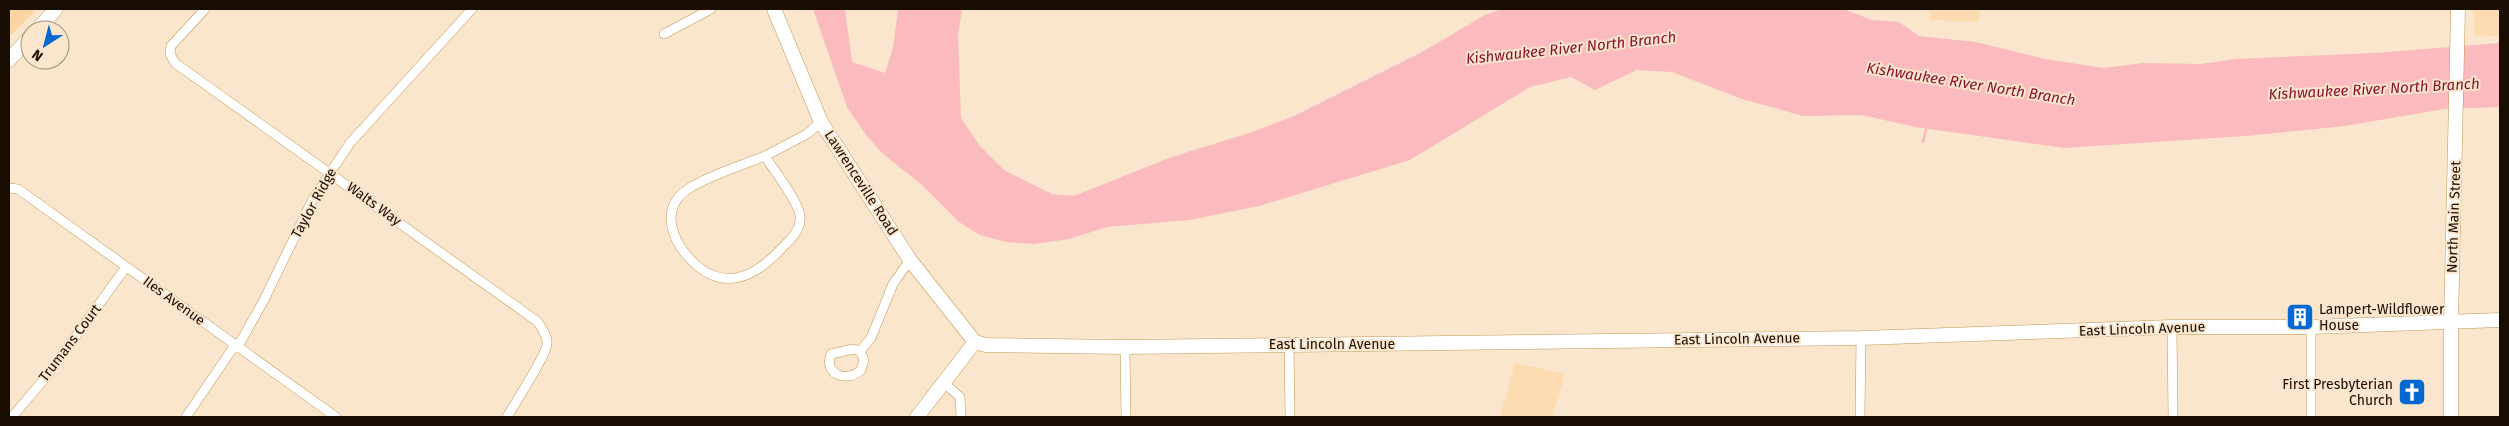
<svg xmlns="http://www.w3.org/2000/svg" width="2509" height="426" font-family="'Fira Sans',sans-serif">
	<style>
		.built { fill: #fbdbaf }
		.green { fill: #fad5a2 }
		.water { fill: #fbbbbe }
		.lines { fill: none; stroke-linecap: round; stroke-linejoin: round }
		.stream { stroke: #fbbbbe; stroke-width: 2.5 }
		.street-casing { stroke: #c49651; stroke-width: 10 }
		.secondary-casing { stroke: #c49651; stroke-width: 15 }
		.street { stroke: #fff; stroke-width: 9 }
		.secondary { stroke: #fff; stroke-width: 14 }
		.labels { text-anchor: middle; dominant-baseline: central; stroke-width: 4; stroke-linejoin: round; paint-order: stroke }
		.street-label { font-size: 14px; fill: #190c00; stroke: #f9e6cc }
		.poi-label { font-size: 14px; fill: #190c00; stroke: #f9e6cc; text-anchor: start }
		.water-label { font-size: 15px; font-style: italic; fill: #89112c; stroke: #f9e6cc }
	</style>
	<rect width="100%" height="100%" fill="#f9e6cc"/>
	<path class="built" d="M1930 9H1980L1979 22 1930 20Z
		M2474 9H2500V36L2474 35Z
		M1515 363 1565 374 1552 417H1500Z"/>
	<path class="green" d="M9 9H37L9 37Z"/>
	<path class="water" d="M813 9H845L852 62 885 73 893 48 898 9H962L958 34 961 118 979 145 1004 170 1052 194 1074 196 1169 158 1252 132 1294 116 1422 52 1485 15 1502 9H1843L1872 20 1899 22 1919 36 1976 42 2045 59 2103 68 2143 63 2201 64 2236 59 2374 53 2500 43V107L2444 109 2345 126 2246 136 2064 148 1915 127 1862 115 1803 116 1742 99 1672 72 1637 70 1595 90 1571 77 1530 87 1410 160 1259 206 1189 220 1107 227 1069 239 1034 244 1006 242 980 235 959 222 922 185 883 154 866 135 847 107Z"/>
	<g class="lines">
		<path class="stream" d="M1923 142 1926 129"/>
		<g class="street-casing">
			<path id="street" d="M205 9 171 46 170 54 175 63 538 322C542 329 548 336 547 344 547 354 515 403 507 417
				M664 34 711 9
				M765 156C774 171 797 199 800 215 802 230 790 240 780 250 753 279 722 291 692 261 672 241 659 209 688 189 707 176 743 165 765 156Z
				M765 156 807 134 821 122
				M9 188 18 189 336 417
				M2172 327 2173 417
				M2311 327V417
				M1289 344 1290 417
				M1125 347 1126 417
				M853 349 860 351 864 360 861 370C848 383 823 375 831 354Z
				M860 351 871 338 893 284 910 260
				M943 382 960 397 961 417
				M12 417 46 377 126 267
				M186 417 235 345 241 341 264 300 313 199 350 143 472 9
				M1860 417 1861 338"/>
		</g>
		<g class="secondary-casing">
			<path id="secondary" d="M774 9 821 122 910 260 975 342
				M37 30 56 9
				M9 60 30 37
				M975 342 986 345 1125 347 1861 338 2172 327H2311L2500 320
				M917 417 975 342
				M2451 417V322L2458 9"/>
		</g>
		<use href="#street" class="street"/>
		<use href="#secondary" class="secondary"/>
	</g>
	<defs>
		<g id="building-square" transform="scale(1.4375)"><rect x="-9" y="-9" width="18" height="18" rx="4" fill="#0368d0" stroke="#f9e6cc"/><path d="M-4-6H4V6H1V3H-1V6H-4ZM-2.5-4.3h1.7v1.8h-1.7ZM.8-4.3h1.7v1.8H.8ZM-2.5-1h1.7V.8h-1.7ZM.8-1h1.7V.8H.8Z" fill="#fff"/></g>
		<g id="church-square" transform="scale(1.4375)"><rect x="-9" y="-9" width="18" height="18" rx="4" fill="#0368d0" stroke="#f9e6cc"/><path d="M-1.2-6h2.4v3.5h3.3v2.4h-3.3V6h-2.4V-.1h-3.3v-2.4h3.3Z" fill="#fff"/></g>
	</defs>
	<g fill-rule="evenodd">
		<use href="#building-square" x="2300" y="317"/>
		<use href="#church-square" x="2412" y="392"/>
	</g>
	<g class="labels">
		<g class="street-label">
			<text transform="translate(861 183) rotate(57)">Lawrenceville Road</text>
			<text transform="translate(314 203) rotate(-61)">Taylor Ridge</text>
			<text transform="translate(374 204) rotate(36)">Walts Way</text>
			<text transform="translate(2454 217) rotate(-88)">North Main Street</text>
			<text transform="translate(174 301) rotate(36)">Iles Avenue</text>
			<text transform="translate(2142 329) rotate(-2)">East Lincoln Avenue</text>
			<text transform="translate(1737 339) rotate(-1)">East Lincoln Avenue</text>
			<text transform="translate(70 343) rotate(-53)">Trumans Court</text>
			<text x="1332" y="344">East Lincoln Avenue</text>
		</g>
		<g class="poi-label">
			<text x="2319" y="309">Lampert-Wildflower<tspan x="2319" dy="16">House</tspan></text>
			<text x="2393" y="384" text-anchor="end">First Presbyterian<tspan x="2393" dy="16">Church</tspan></text>
		</g>
		<g class="water-label">
			<text transform="translate(1571 48) rotate(-6)">Kishwaukee River North Branch</text>
			<text transform="translate(1971 84) rotate(9)">Kishwaukee River North Branch</text>
			<text transform="translate(2374 89) rotate(-3)">Kishwaukee River North Branch</text>
		</g>
	</g>
	<rect width="2509" height="426" fill="none" stroke="#190c00" stroke-width="20"/>
	<g transform="translate(45 45) rotate(216)"><circle r="24" fill="#f9e6cc" stroke="#9f8f7a"/>
	<path d="M0-4L9 19L0 12L-9 19Z" fill="#0368d0"/>
	<text y="-8" font-size="14" font-weight="bold" text-anchor="middle" fill="#190c00">N</text>
	</g>
</svg>
